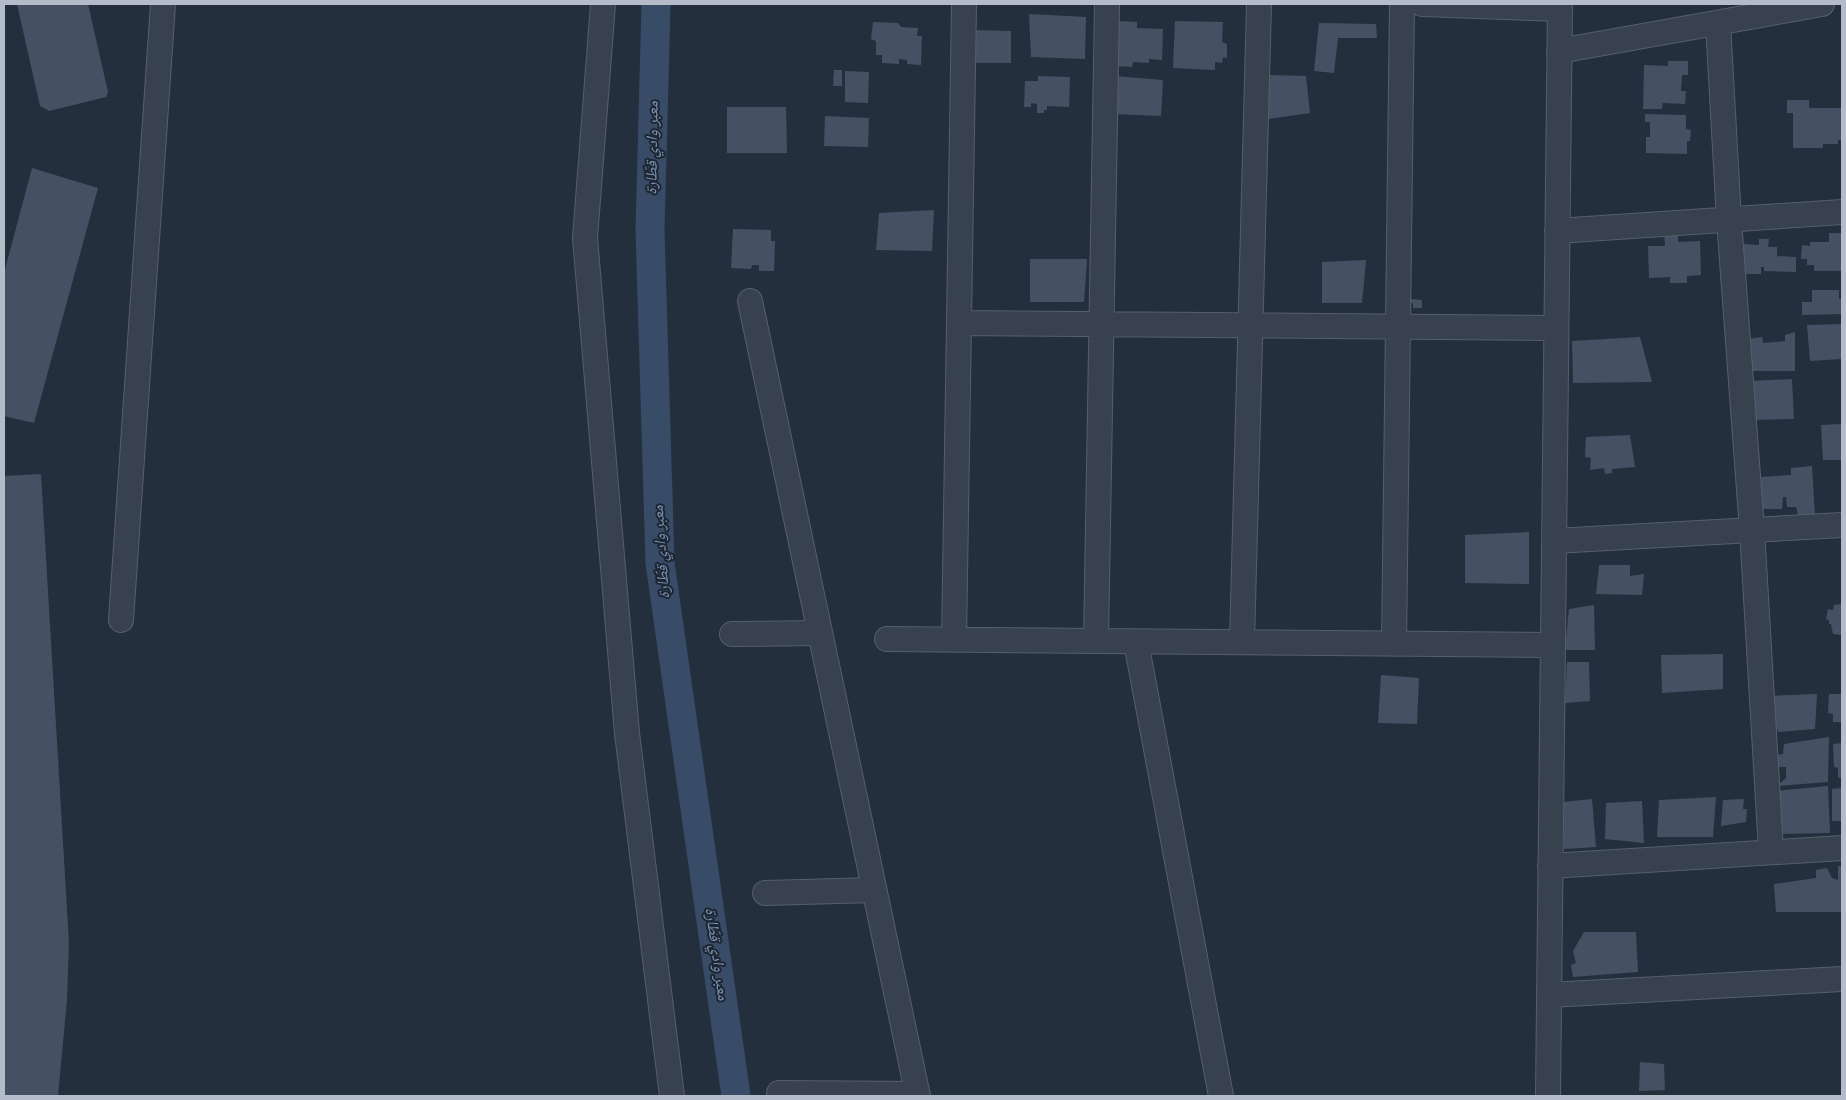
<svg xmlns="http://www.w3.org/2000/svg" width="1846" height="1100" font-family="Overpass,'Noto Naskh Arabic',sans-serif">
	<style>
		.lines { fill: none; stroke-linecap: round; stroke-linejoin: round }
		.river { stroke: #394c67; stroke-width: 29 }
		.building { fill: #455162 }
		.minor-casing { stroke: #565f6c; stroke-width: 26 }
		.minor { stroke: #38414e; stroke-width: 24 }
		.labels { text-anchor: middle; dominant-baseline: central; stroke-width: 4; stroke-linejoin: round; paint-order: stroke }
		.water-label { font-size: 16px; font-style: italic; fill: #7c92b1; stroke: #1d2633 }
	</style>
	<rect width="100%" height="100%" fill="#242f3e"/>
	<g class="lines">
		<path class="river" d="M656 4 650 230 660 563 736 1096"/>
	</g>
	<path class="building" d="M17 4H88L108 92 106 97 49 111 40 106Z
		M1029 14 1086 17 1085 59 1031 57Z
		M1119 21 1137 22V28L1163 29 1162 60 1149 59V63L1133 62 1132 67 1115 66Z
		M1175 21 1223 22 1222 42 1227 44V58L1223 57 1222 63 1215 62V70L1173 68Z
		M873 22 898 23 901 27 918 28 917 36H922L921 65 907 64V60L899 59V64L882 63V55H876V41L871 39Z
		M1319 23 1376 24 1377 38H1338L1334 73 1314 71Z
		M972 30 1011 31V63H971Z
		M1668 61H1688V75H1682L1681 91H1686L1685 104 1663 103 1662 109H1643L1644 65 1668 66Z
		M834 70H842V86H833Z
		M845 71 869 72 868 103 845 102Z
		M1268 75 1306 76 1310 113 1269 119Z
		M1038 76 1070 77 1069 107 1047 106V110H1044V113H1037V104L1031 103V107H1024L1025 81H1038Z
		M1114 76 1163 80 1161 116 1113 114Z
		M1787 100H1809V108H1842V140H1838V144H1823V148H1793V113H1787Z
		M727 107H786L787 153H727Z
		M1645 114 1686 115V129L1691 130 1690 141H1687V154L1646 153V137H1650V122H1645Z
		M825 116 869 118 868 147 824 146Z
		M32 168 98 188 34 423 4 416V273Z
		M934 210 932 251 876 250 879 213Z
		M733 229 771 230V241H775L774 271H759V265H752L751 269 731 268Z
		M1664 231H1678V242L1700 241 1701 275 1687 276V283H1670V277L1649 278 1648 246H1665Z
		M1829 233H1842V271H1814V265H1807V259H1801L1802 245 1810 246V242H1829Z
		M1759 239H1769L1768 247H1777V256L1796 257V272L1764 271V267H1761V274H1743L1744 244 1759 245Z
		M1030 259H1087L1084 302H1030Z
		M1366 260 1362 303H1322V262Z
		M1812 290H1839V299H1842V314L1802 315V302H1812Z
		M1411 299 1422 300V308H1413V303H1411Z
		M1842 324V359L1810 361 1807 325Z
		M1795 332V371H1749L1748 339 1762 337 1763 343 1785 341V335Z
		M1640 337 1652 382 1573 383 1572 341Z
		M1792 379 1794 419 1750 420V381Z
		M1842 424V460H1823L1821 425Z
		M1630 435 1635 467 1612 469V473L1605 474 1604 468 1590 470 1591 458 1585 457 1586 437Z
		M1812 466 1815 516 1798 515 1796 507H1787L1786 497H1783L1782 509H1758L1760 499V477L1791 475V468Z
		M41 474 69 943 67 999 58 1096H4V476Z
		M1529 532V584L1465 583V535Z
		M1599 565H1630V576L1644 574 1642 595 1596 594Z
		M1842 604V635L1833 634 1831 624H1829V620L1826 619 1828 609 1833 610 1834 605Z
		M1594 605 1595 650H1565L1569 609Z
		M1723 654V689L1662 693 1661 655Z
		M1567 662H1589L1590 701 1565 703Z
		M1381 675 1419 678 1417 724 1378 723Z
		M1817 694 1815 729 1778 732 1777 728 1769 729 1767 696Z
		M1829 694H1842V722H1833V714L1828 713Z
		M1829 737 1828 782 1777 786 1786 778V767H1776L1777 755 1783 754 1784 744Z
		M1842 743V777L1838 778V768L1834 767 1833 744Z
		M1828 786 1830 833 1779 834 1776 791Z
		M1842 788V821H1832V789Z
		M1716 797 1713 837H1657L1659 800Z
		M1592 799 1596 847 1564 849V802Z
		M1744 799 1743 809H1747L1746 822 1721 826 1723 800Z
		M1642 801 1644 843 1605 839 1606 803Z
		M1838 866H1842V912H1776L1774 884 1816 878V870L1827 868 1832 878 1838 880Z
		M1584 932H1636L1638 972 1573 977 1571 965 1576 963 1573 951Z
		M1640 1062 1664 1064 1665 1090 1639 1091Z"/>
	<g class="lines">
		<g class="minor-casing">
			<path id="minor" d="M603 4 585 238 627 733 672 1096
				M1422 4 1559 9
				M1718 23 1729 220 1752 530 1771 851
				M1559 51 1822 4
				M1557 231 1842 212
				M750 301 918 1096
				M959 323 1556 328
				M1554 541 1842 525
				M121 620 163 4
				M732 634 820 633
				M887 639 1553 645
				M954 640 964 4
				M1096 641 1107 4
				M1136 642 1221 1096
				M1242 642 1259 4
				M1394 644 1402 4
				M1550 866 1842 848
				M765 893 874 890
				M1549 995 1842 979
				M779 1093 917 1094
				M1548 1096 1560 4"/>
		</g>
		<use href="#minor" class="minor"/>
	</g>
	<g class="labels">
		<g class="water-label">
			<text transform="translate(653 148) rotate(-89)">معبر وادي قطّارة</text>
			<text transform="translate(662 552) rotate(-94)">معبر وادي قطّارة</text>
			<text transform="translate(716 954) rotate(82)">معبر وادي قطّارة</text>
		</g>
	</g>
	<rect width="1846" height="1100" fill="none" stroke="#b4bcc9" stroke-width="10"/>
</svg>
